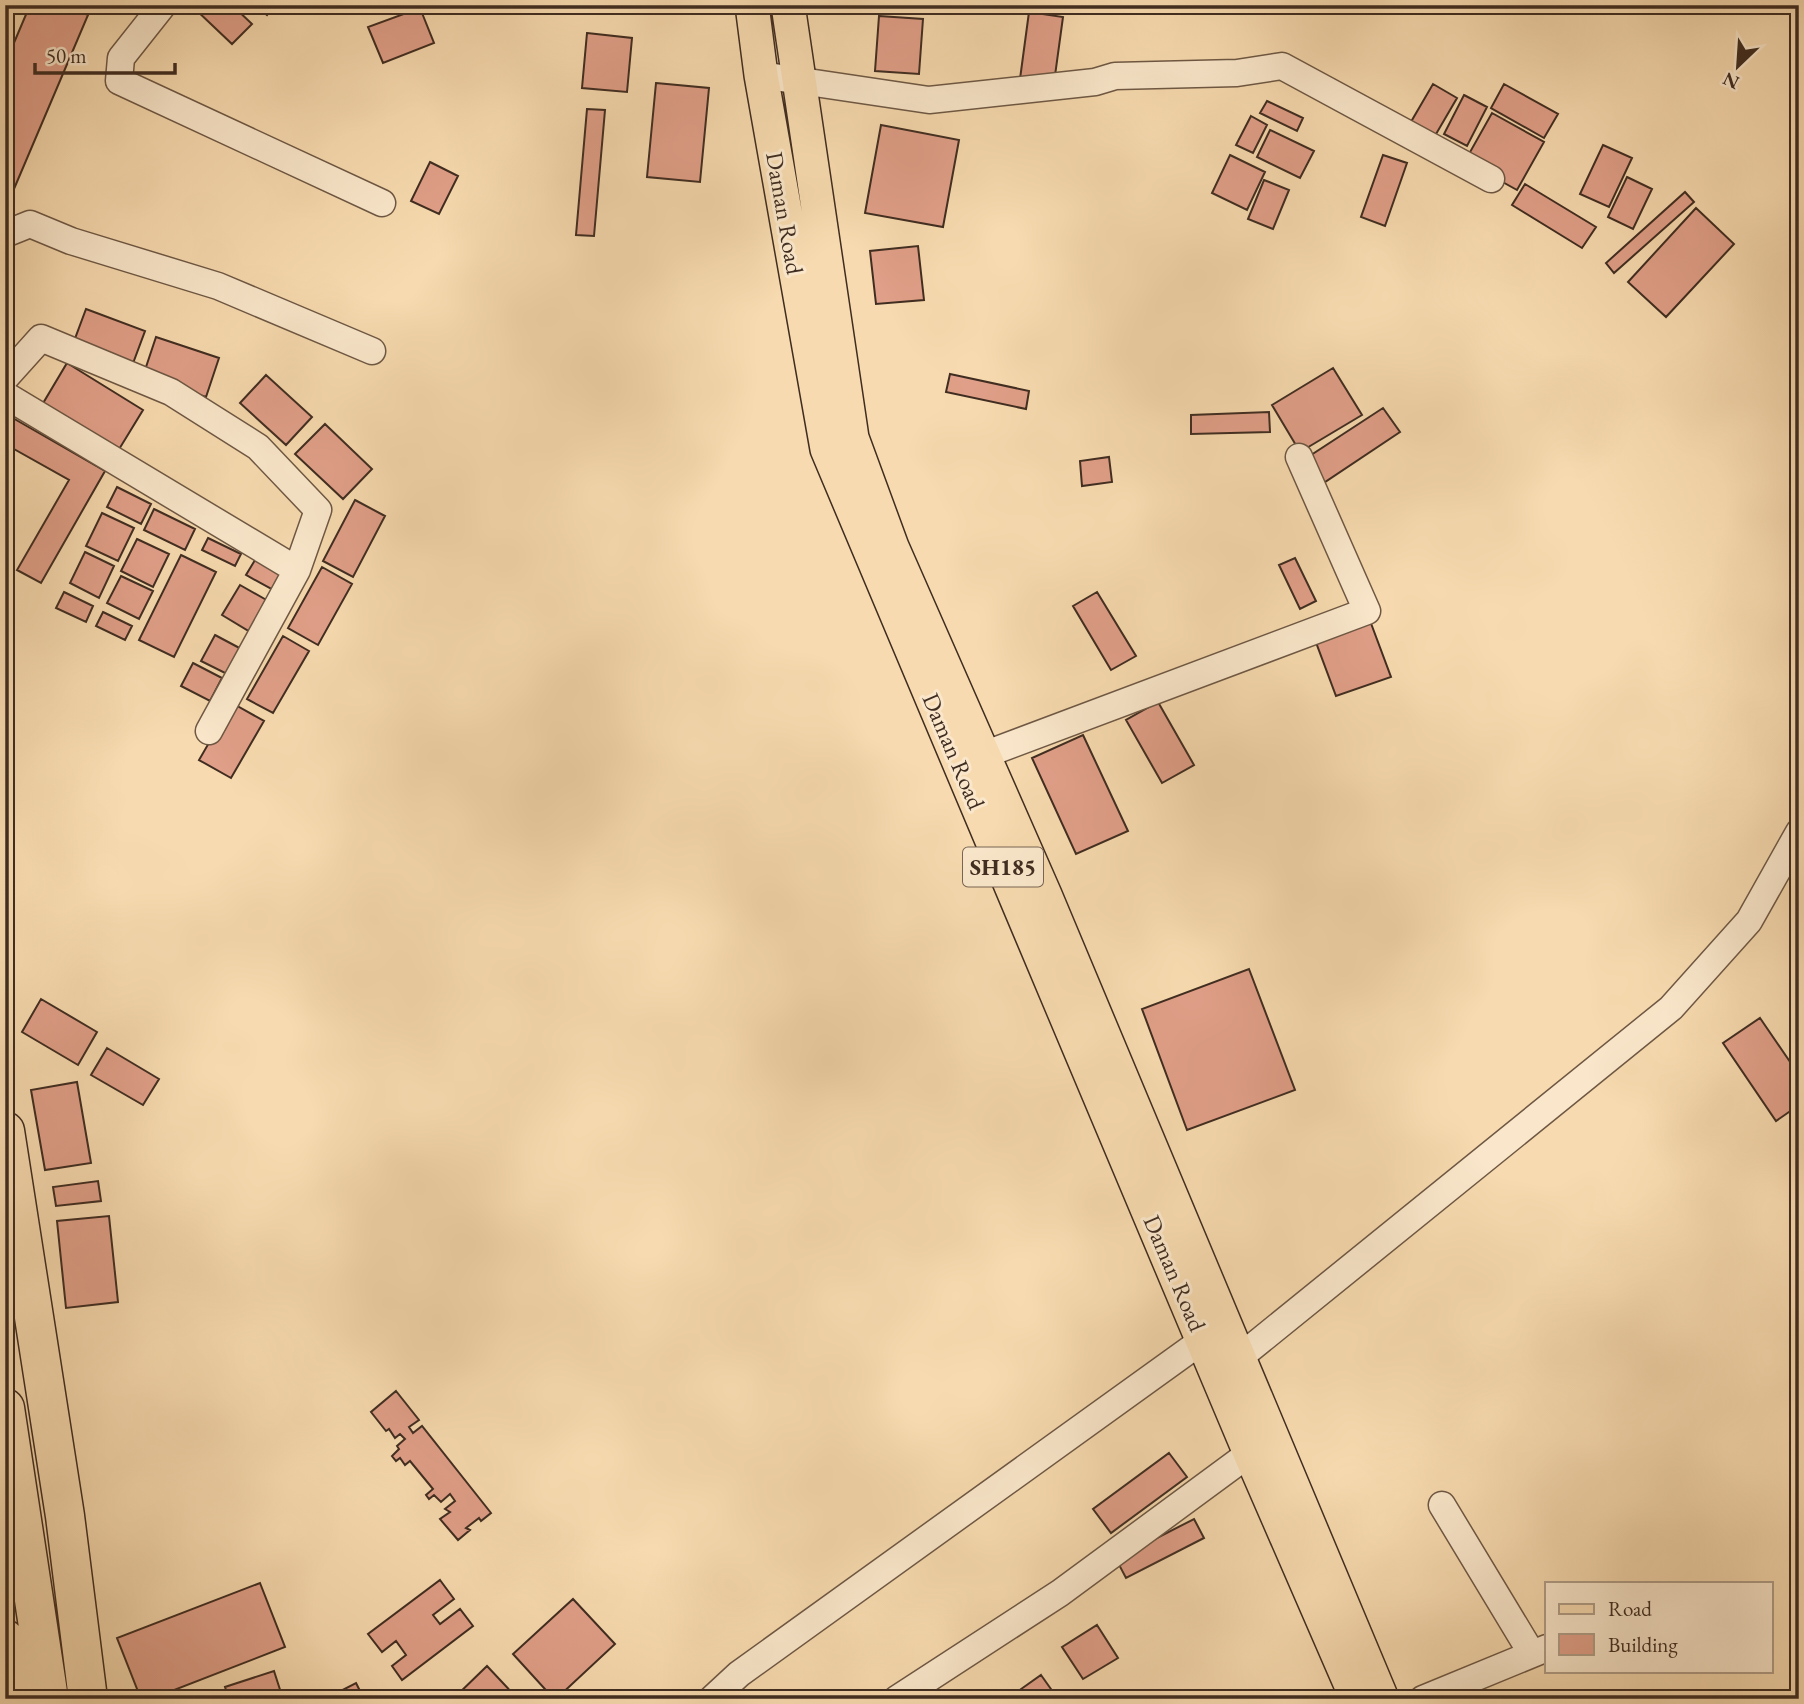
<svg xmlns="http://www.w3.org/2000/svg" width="1804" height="1704" font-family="'EB Garamond',serif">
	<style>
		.building { fill: #e09f88; stroke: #402d21; stroke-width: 2 }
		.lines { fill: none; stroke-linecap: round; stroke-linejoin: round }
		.minor-casing { stroke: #6e5844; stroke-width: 29 }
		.major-casing { stroke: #402d21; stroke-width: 36 }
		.highway-casing { stroke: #402d21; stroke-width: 41 }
		.minor { stroke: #fae7cb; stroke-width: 26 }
		.major { stroke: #f7daaf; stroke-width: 33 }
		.highway { stroke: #f7daaf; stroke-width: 38 }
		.labels { text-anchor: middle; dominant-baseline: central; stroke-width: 6; stroke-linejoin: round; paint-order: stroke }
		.shield { fill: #fae7cb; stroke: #786554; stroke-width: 2 }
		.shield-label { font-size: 23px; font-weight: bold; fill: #402d21 }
		.street-label { font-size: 24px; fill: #402d21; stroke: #fae7cb }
	</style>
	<rect width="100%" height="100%" fill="#f7daaf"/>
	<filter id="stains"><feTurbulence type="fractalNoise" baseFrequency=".00286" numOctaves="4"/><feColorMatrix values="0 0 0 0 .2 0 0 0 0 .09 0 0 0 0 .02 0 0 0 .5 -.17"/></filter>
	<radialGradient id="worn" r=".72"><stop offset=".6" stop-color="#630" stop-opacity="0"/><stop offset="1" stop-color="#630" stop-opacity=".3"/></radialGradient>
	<path class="building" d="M30 5H65L88 15 5 210V64Z
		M197 5H232L252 24 232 44 194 8Z
		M255 5H275L267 15Z
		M420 8 434 43 383 63 368 27Z
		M1029 12 1063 17 1054 83 1020 79Z
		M879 16 923 19 919 74 875 71Z
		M587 33 632 38 627 92 582 88Z
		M656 83 709 88 700 182 647 177Z
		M1433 84 1457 98 1432 141 1408 127Z
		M1504 84 1558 114 1544 138 1491 108Z
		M1464 95 1487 107 1467 146 1444 134Z
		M1267 101 1303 118 1297 131 1260 113Z
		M587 109 605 110 594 236 576 235Z
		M1492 113 1544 142 1517 190 1465 161Z
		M1251 116 1267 125 1253 153 1236 145Z
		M881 125 959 140 943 227 865 213Z
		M1270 130 1314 151 1300 178 1257 157Z
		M1603 145 1632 158 1609 207 1580 194Z
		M1230 155 1265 172 1247 210 1212 193Z
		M1383 155 1407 163 1385 226 1361 217Z
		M430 162 458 176 439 214 411 201Z
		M1627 177 1652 189 1633 229 1608 217Z
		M1264 180 1289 190 1273 229 1248 219Z
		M1525 184 1596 227 1582 248 1512 205Z
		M1685 192 1694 202 1614 273 1606 263Z
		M1696 208 1734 244 1666 317 1628 282Z
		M918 246 924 300 876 304 870 251Z
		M86 309 145 331 132 366 73 344Z
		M156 337 219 358 206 397 143 376Z
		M67 363 143 410 118 451 42 405Z
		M1333 368 1362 415 1300 452 1272 405Z
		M950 374 1029 391 1026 409 946 392Z
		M266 375 312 417 286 445 240 403Z
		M1383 408 1400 432 1322 484 1305 459Z
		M1269 412 1270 432 1191 434V415Z
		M11 417 105 471 41 583 17 570 69 480 5 444V427Z
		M325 424 372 469 343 499 295 454Z
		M1109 457 1112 482 1082 486 1080 461Z
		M117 487 151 504 141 524 107 507Z
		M355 500 385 516 353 577 323 561Z
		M154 509 195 529 185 550 144 530Z
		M102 513 134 528 118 561 86 546Z
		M208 538 241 554 235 566 202 550Z
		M137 539 169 554 153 587 121 571Z
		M85 552 114 566 99 598 70 583Z
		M181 555 216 572 174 657 139 640Z
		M1295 558 1316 601 1300 609 1279 565Z
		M255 560 283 576 275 591 246 575Z
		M322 567 352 584 318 645 288 628Z
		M121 576 153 591 139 619 107 603Z
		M240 585 270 602 252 633 222 615Z
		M64 592 93 606 86 622 56 608Z
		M1097 592 1136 656 1111 670 1073 606Z
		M103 612 132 626 125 640 96 626Z
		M1369 618 1391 677 1336 696 1314 637Z
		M215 635 247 652 233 677 201 661Z
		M283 636 309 651 273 713 247 699Z
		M193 663 222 678 210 701 181 686Z
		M1158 702 1194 765 1162 783 1126 720Z
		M232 703 264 721 231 778 199 760Z
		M1083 735 1128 831 1076 854 1032 758Z
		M1249 969 1295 1090 1187 1130 1142 1009Z
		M41 999 97 1032 78 1065 22 1032Z
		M1760 1018 1799 1075V1105L1776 1121 1723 1043Z
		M107 1048 159 1079 143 1105 91 1075Z
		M77 1082 91 1163 45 1170 31 1090Z
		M98 1181 101 1201 56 1206 53 1187Z
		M109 1216 118 1302 66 1308 57 1221Z
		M396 1391 419 1420 409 1427 413 1433 422 1426 491 1513 481 1521 479 1518 466 1528 470 1530 458 1540 440 1519 450 1512 445 1509 455 1501 450 1494 441 1502 434 1495 429 1499 426 1495 433 1489 410 1461 405 1465 400 1458 396 1461 392 1456 399 1449 397 1446 405 1439 400 1434 395 1438 389 1429 386 1431 371 1412Z
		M1169 1453 1187 1477 1111 1533 1093 1509Z
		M1194 1519 1204 1538 1126 1578 1116 1559Z
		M440 1580 454 1599 433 1615 440 1624 460 1609 473 1626 402 1680 392 1666 406 1655 396 1641 382 1652 368 1634Z
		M260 1583 285 1647 151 1699H141L117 1638Z
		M573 1599 615 1644 556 1699H554L513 1654Z
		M1097 1625 1118 1658 1083 1679 1062 1647Z
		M487 1666 518 1699H453Z
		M274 1671 283 1699H229L225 1687Z
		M1041 1675 1058 1699H1007Z
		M356 1683 364 1699H325Z"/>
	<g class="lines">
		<g class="minor-casing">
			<path id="minor" d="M163 5 121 58 119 81 382 203
				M761 75 929 100 1095 82 1115 76 1237 73 1282 66 1491 179
				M5 234 30 224 71 241 218 286 372 351
				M5 378 41 338 171 392 258 447 318 510 297 570 209 731
				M5 395 297 570
				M965 762 1367 611 1299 457
				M1221 1362 1240 1357 1671 1008 1749 921 1799 832
				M1442 1505 1532 1654
				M712 1699 739 1674 1203 1340
				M897 1699 1060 1593 1250 1453 1268 1445
				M1423 1699 1547 1648"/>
		</g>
		<g class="major-casing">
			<path id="major" d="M752 5 761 75 827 449 1250 1453 1357 1699
				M788 5 852 438 892 547 1045 895 1382 1699"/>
		</g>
		<g class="highway-casing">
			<path id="highway" d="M5 1131 65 1516 88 1699
				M5 1408 49 1699
				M5 1639 14 1699"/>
		</g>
		<use href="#minor" class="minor"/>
		<use href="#major" class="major"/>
		<use href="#highway" class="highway"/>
	</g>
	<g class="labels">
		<rect class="shield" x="963" y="847.5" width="80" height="39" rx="5"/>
		<g class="shield-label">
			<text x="1003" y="867">SH185</text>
		</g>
		<g class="street-label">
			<text transform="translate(785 213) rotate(80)">Daman Road</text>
			<text transform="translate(954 751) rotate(67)">Daman Road</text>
			<text transform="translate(1175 1273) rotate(67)">Daman Road</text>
		</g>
	</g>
	<rect width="1804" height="1704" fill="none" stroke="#f7daaf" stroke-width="28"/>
	<rect x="7" y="7" width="1790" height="1690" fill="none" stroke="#402d21" stroke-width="3.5"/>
	<rect x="14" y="14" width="1776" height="1676" fill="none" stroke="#402d21" stroke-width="2"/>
	<rect x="1545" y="1582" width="228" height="91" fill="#fae7cb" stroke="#b09d87" stroke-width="2"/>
	<rect x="1559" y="1604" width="35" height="10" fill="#f7daaf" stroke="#b09d87" stroke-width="2"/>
	<text x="1608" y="1616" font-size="21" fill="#402d21">Road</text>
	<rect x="1559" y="1634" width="35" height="21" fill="#e09f88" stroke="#b09d87" stroke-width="2"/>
	<text x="1608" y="1652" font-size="21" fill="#402d21">Building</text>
	<g transform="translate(1738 66) rotate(205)" stroke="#fae7cb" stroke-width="5" paint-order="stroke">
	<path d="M0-5L12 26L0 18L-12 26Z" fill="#402d21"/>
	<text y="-10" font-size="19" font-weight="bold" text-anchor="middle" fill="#402d21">N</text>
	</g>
	<path d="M35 63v10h140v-10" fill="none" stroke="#402d21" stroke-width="3.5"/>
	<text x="46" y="63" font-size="21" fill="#402d21" stroke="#fae7cb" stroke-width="5" paint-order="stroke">50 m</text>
	<rect width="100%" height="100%" filter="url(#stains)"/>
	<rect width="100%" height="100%" fill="url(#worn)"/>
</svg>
